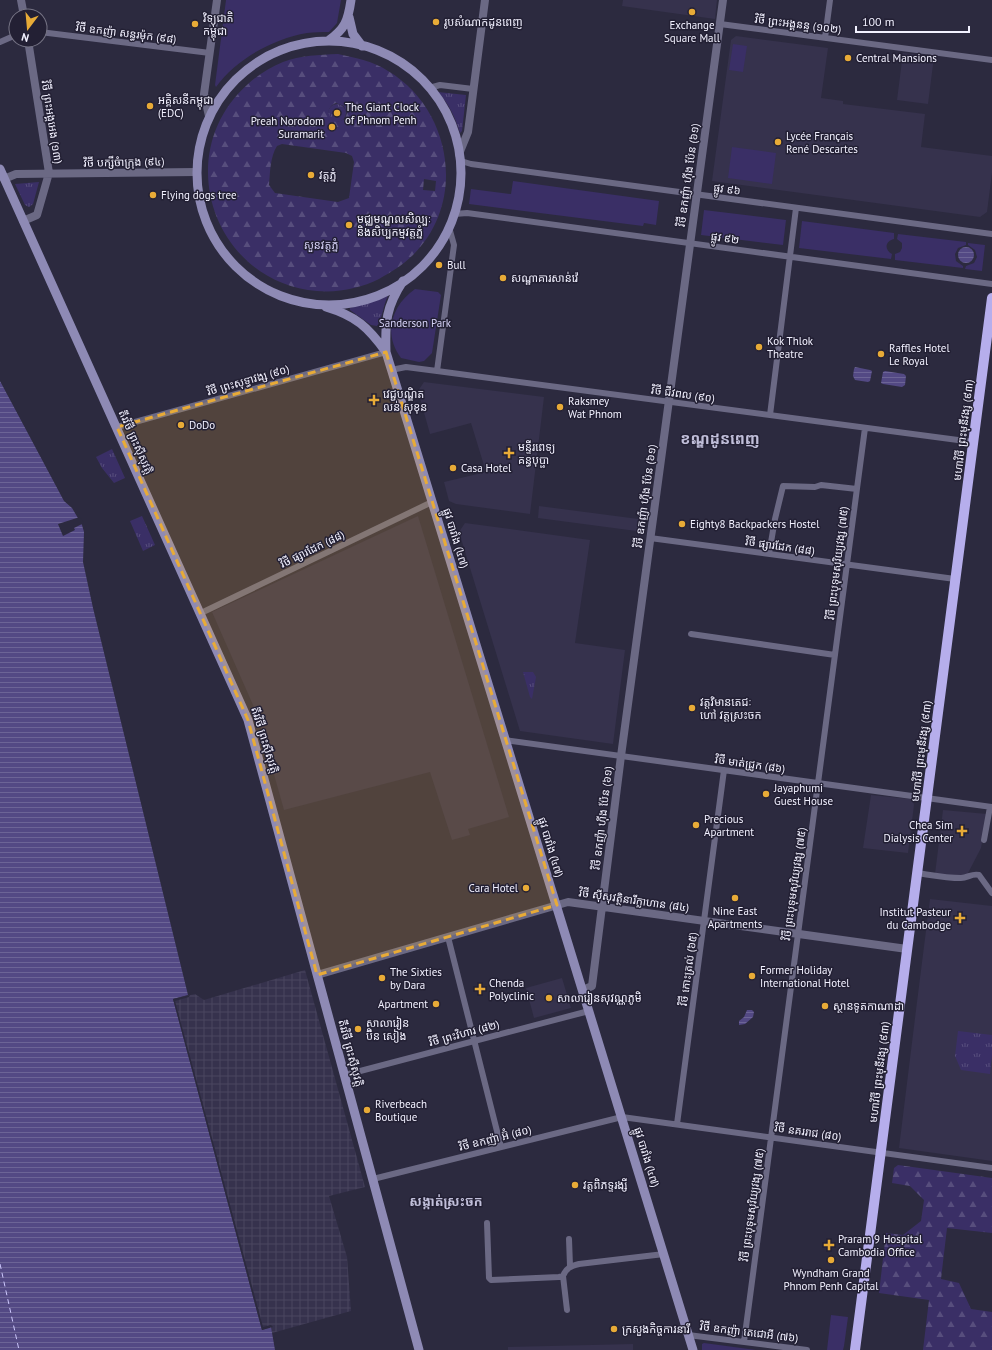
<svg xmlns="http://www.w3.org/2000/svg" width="992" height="1350" font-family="'PT Sans','Noto Sans Khmer',sans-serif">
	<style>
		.built { fill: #36324d }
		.industrial { fill: url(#industrial-grid) }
		.grass { fill: url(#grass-tufts) }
		.forest { fill: url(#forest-firs); fill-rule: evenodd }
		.park { fill: #3a2f66 }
		.water { fill: url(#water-rules) }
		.pier { fill: #2c2a3f }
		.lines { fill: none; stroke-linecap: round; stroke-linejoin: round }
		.ferry { stroke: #ccc7fd; stroke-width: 1; stroke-dasharray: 5 4; stroke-linecap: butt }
		.minor { stroke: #6b6984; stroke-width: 6 }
		.tertiary { stroke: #6b6984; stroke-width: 8 }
		.secondary { stroke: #8e8ab5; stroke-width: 9 }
		.trunk { stroke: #b6aeec; stroke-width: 10 }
		.marked { fill: #e8ab37; fill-opacity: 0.2; stroke: #e8ab37; stroke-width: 3; stroke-dasharray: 8 5; stroke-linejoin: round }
		.poi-dot { fill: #e8ab37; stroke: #232034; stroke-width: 1.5 }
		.labels { text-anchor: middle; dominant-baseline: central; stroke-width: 3; stroke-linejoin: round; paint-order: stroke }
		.poi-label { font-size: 11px; fill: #f2f1ff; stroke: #232034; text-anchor: start }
		.street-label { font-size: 11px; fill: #f2f1ff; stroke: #232034 }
		.park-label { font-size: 11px; fill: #d6d2f7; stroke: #232034 }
		.quarter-label { font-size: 13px; font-weight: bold; fill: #c1bfda; stroke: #232034 }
		.district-label { font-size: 15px; font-weight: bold; fill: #c1bfda; stroke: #232034 }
	</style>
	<defs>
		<pattern id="industrial-grid" width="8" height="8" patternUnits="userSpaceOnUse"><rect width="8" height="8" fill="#36324d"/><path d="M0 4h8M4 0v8" fill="none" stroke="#4a465f"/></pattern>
		<pattern id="grass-tufts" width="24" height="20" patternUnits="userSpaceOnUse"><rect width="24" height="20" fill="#3a2f66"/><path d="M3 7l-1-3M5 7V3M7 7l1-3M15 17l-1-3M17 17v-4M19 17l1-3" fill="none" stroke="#574e7d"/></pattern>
		<pattern id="forest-firs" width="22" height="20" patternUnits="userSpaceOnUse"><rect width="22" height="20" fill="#3a2f66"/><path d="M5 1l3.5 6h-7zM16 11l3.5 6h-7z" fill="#574e7d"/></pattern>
		<pattern id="water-rules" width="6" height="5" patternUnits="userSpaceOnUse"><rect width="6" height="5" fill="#534984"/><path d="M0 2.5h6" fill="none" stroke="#6c6496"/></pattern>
	</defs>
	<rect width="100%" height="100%" fill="#2c2a3f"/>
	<path class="built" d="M623 0H717L715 19 622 6Z
		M736 36 828 48 821 98 843 101V104L925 114 921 147 992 156V173L987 212 980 217 712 181 731 40Z
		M903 53 934 57 928 104 897 100Z
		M424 382 544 397 530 514 456 504 449 501 444 482 486 472 471 423 430 434 418 391Z
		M539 506 646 520 644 532 538 518Z
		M418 516 509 817 468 829 470 835 452 840 430 772 284 810 257 714 212 612Z
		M465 523 590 540 575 643 625 650 613 744 520 731 459 532Z
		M871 795 910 799 913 801 914 805 908 853 863 848Z
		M943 810 987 814 981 848 967 875H950L935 874Z
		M930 899 992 906V1161L899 1148 917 1002Z
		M562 978 571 1008 534 1018 526 988Z
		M633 1344V1350H508V1347Z"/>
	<path class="industrial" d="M305 970 365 1187 329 1196 347 1257 351 1311 272 1333 271 1328 262 1330 173 999 195 994 204 1000Z"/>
	<path class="grass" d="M438 92 466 95 462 131 460 133C455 117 449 104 438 92Z
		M328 113a9 9 0 1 1 18 0a9 9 0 1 1-18 0Z
		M39 182 33 204 29 207 25 205 15 184Z
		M388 296C383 305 383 317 377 326L371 325 350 310V308L368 303Z
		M112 449 125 478 114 483 102 468 96 457Z
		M142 516 155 545 143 551 130 521Z
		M523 672H533L536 677 532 699 530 697Z
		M958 1031 992 1035V1055L990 1074 961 1070 955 1056Z"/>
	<path class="forest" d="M338 54C356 58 373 61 388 71 452 109 467 202 413 255 403 265 391 272 379 279 361 288 338 293 317 291 213 282 170 153 248 84 258 75 270 67 283 62 301 55 319 55 338 54ZM336 103 344 106 347 113 345 119 337 122 332 120 328 113C329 108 331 105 336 103ZM282 144 346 153 352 156 354 162 349 198 338 202 275 193 269 185C270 173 270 157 277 146ZM424 179 436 181 435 191 423 190Z
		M898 1165 992 1178V1233L947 1228 941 1279 959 1283 971 1309 992 1312V1350H923L929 1300 879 1293 886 1233 903 1235 921 1221 924 1200 910 1186 892 1183 894 1168Z"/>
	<path class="park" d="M226 0H341L337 23 329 32C322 32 314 32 307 33 273 39 236 59 216 87L215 85Z
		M733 44 747 46 743 72 729 70Z
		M732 147 776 153 772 184 728 178Z
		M513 181 659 201 656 225 644 223 643 226 469 204 471 189 511 194Z
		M704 210 786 220 783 245 701 235Z
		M802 221 894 233V239C885 241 884 250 892 254L891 259 799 248Z
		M898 234 966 242V245L958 248 955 254 956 261 963 266V268L895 260V254L900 252 902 248V243L897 239Z
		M968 243 985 245 982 271 965 269 966 266 974 263 977 257 975 250 968 245Z
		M415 289 438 292 441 295 432 353 424 361 419 362 401 358C383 334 391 306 415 289Z
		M831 1315 848 1317 844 1346 843 1350H827Z
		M704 1343 756 1350H702V1344Z"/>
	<path class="water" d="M958 255a8 8 0 1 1 16 0a8 8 0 1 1-16 0Z
		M855 367 870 370 872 371 870 381 868 382 855 380 853 376 854 369Z
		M885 371 904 374 906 376 905 385 902 387 883 384 881 383 883 372Z
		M0 381 64 501 72 508 82 525 84 532 83 562 93 608 188 995 173 999 262 1330 271 1327 275 1350H0Z
		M747 1010H752L754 1012 753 1017 745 1024 739 1025V1021L744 1017Z"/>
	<path class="pier" d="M80 517 84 523 74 528 75 530 63 536 58 524Z
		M190 995 189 997 175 1001 263 1327 271 1325 273 1327 262 1330 173 999Z"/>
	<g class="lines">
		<path class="ferry" d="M0 1264 19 1350"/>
		<path class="minor" d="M720 24 992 60
			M40 32 210 53
			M825 38 830 0
			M0 42 16 35
			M429 88 440 85 473 89
			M461 161 471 164 992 234
			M455 214 467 213 992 284
			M391 370 406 367 437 371 973 442
			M437 371 454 245 449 227
			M770 415 796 208
			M117 427 386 352
			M650 538 955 579
			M769 554 775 519 783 486 815 487 821 485 857 489
			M201 613 432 502
			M691 634 835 655
			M505 740 992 807
			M984 840 990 807
			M917 873C931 875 946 878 961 878 968 878 972 873 979 875L992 893
			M448 937 501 1147
			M345 1075 589 1011
			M677 1124 724 770
			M373 1179 622 1117 992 1168
			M487 1223 489 1278 491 1280 559 1277 563 1276C566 1268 571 1266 579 1264L664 1254
			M569 1239 570 1266
			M563 1276 567 1310
			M688 1335 807 1350
			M744 1342 865 428"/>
		<path class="tertiary" d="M21 0 24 16
			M209 116 204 94 217 0
			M459 154 468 132 485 0
			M4 179 16 174 196 172
			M23 221 37 215 49 173 28 40
			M317 975 568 902 907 949
			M583 990 592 986 621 756 723 0"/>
		<path class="secondary" d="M349 17 353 34 362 46
			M328 41C345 29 348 21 351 0
			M197 173a132 132 0 1 1 264 0a132 132 0 1 1-264 0Z
			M0 169 248 720 419 1350
			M403 281C386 307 385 322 386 352L693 1350
			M326 307C356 316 368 327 386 352"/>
		<path class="trunk" d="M855 1350 992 298"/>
	</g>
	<path class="marked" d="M386 352 557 905 317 975 248 720 117 427Z"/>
	<g class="poi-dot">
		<circle cx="692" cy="12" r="4"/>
		<circle cx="436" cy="22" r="4"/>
		<circle cx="195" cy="24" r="4"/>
		<circle cx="848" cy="58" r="4"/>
		<circle cx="150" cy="106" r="4"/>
		<circle cx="337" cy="113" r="4"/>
		<circle cx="332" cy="127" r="4"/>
		<circle cx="778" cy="142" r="4"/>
		<circle cx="311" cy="175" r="4"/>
		<circle cx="153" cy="195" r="4"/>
		<circle cx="349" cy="225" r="4"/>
		<circle cx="439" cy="265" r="4"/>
		<circle cx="503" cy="278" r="4"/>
		<circle cx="759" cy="347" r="4"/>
		<circle cx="881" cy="354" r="4"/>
		<path d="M372 394h4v4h4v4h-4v4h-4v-4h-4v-4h4z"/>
		<circle cx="560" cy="407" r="4"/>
		<circle cx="181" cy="425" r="4"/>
		<path d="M507 447h4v4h4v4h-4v4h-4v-4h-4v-4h4z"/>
		<circle cx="453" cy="468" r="4"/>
		<circle cx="682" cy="524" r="4"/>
		<circle cx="692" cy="708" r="4"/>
		<circle cx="766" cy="794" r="4"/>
		<circle cx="696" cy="825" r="4"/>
		<path d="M960 825h4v4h4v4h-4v4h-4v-4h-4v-4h4z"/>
		<circle cx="526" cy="888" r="4"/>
		<circle cx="735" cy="898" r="4"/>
		<path d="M958 912h4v4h4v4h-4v4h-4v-4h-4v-4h4z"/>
		<circle cx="752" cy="976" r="4"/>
		<circle cx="382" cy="978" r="4"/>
		<path d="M478 983h4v4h4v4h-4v4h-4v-4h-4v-4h4z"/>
		<circle cx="549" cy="998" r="4"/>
		<circle cx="436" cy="1004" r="4"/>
		<circle cx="825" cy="1006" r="4"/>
		<circle cx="358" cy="1029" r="4"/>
		<circle cx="367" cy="1110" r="4"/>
		<circle cx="575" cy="1185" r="4"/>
		<path d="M827 1239h4v4h4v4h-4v4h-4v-4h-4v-4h4z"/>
		<circle cx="831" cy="1260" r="4"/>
		<circle cx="614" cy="1329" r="4"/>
	</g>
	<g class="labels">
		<g class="poi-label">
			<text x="203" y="18">វិទ្យុជាតិ<tspan x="203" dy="13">កម្ពុជា</tspan></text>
			<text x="444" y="22">រូបសំណាកដូនពេញ</text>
			<text x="692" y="25" text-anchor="middle">Exchange<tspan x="692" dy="13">Square Mall</tspan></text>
			<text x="856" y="58">Central Mansions</text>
			<text x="158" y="100">អគ្គិសនីកម្ពុជា<tspan x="158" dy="13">(EDC)</tspan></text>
			<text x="345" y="107">The Giant Clock<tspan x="345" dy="13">of Phnom Penh</tspan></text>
			<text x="324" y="121" text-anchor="end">Preah Norodom<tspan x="324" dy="13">Suramarit</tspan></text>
			<text x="786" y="136">Lycée Français<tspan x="786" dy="13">René Descartes</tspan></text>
			<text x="319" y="175">វត្ដភ្នំ</text>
			<text x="161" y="195">Flying dogs tree</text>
			<text x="357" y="219">មជ្ឈមណ្ឌលសិល្បៈ<tspan x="357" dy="13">និងសិប្បកម្មវត្តភ្នំ</tspan></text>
			<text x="447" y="265">Bull</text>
			<text x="511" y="278">សណ្ឋាគារសាន់វ៉េ</text>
			<text x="767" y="341">Kok Thlok<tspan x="767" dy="13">Theatre</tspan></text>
			<text x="889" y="348">Raffles Hotel<tspan x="889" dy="13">Le Royal</tspan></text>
			<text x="383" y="394">វេជ្ជបណ្ឌិត<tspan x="383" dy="13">លន់ សុខុន</tspan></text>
			<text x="568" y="401">Raksmey<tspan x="568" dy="13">Wat Phnom</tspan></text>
			<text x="189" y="425">DoDo</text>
			<text x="518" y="447">មន្ទីរពេទ្យ<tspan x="518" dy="13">គន្ធបុប្ផា</tspan></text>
			<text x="461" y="468">Casa Hotel</text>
			<text x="690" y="524">Eighty8 Backpackers Hostel</text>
			<text x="700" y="702">វត្តវិមានតេជៈ<tspan x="700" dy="13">ហៅ វត្តស្រះចក</tspan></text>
			<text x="774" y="788">Jayaphumi<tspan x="774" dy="13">Guest House</tspan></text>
			<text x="704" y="819">Precious<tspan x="704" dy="13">Apartment</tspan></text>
			<text x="953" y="825" text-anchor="end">Chea Sim<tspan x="953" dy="13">Dialysis Center</tspan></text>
			<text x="518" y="888" text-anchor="end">Cara Hotel</text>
			<text x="735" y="911" text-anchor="middle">Nine East<tspan x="735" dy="13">Apartments</tspan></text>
			<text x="951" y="912" text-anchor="end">Institut Pasteur<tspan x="951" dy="13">du Cambodge</tspan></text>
			<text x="760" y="970">Former Holiday<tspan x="760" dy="13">International Hotel</tspan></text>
			<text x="390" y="972">The Sixties<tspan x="390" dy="13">by Dara</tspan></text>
			<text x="489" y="983">Chenda<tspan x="489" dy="13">Polyclinic</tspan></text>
			<text x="557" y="998">សាលារៀនសុវណ្ណភូមិ</text>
			<text x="428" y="1004" text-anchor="end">Apartment</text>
			<text x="833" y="1006">ស្ថានទូតកាណាដា</text>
			<text x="366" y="1023">សាលារៀន<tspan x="366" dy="13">ប៊ិន សៀង</tspan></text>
			<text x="375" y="1104">Riverbeach<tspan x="375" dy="13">Boutique</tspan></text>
			<text x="583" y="1185">វត្តពិភទ្ទរង្សី</text>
			<text x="838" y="1239">Praram 9 Hospital<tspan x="838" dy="13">Cambodia Office</tspan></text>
			<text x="831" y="1273" text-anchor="middle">Wyndham Grand<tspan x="831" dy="13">Phnom Penh Capital</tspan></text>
			<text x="622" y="1329">ក្រសួងកិច្ចការនារី</text>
		</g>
		<g class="street-label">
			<text transform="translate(798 24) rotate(7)">វិថី ព្រះអង្គនន្ទ (១០២)</text>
			<text transform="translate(126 33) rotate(7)">វិថី ឧកញ៉ា សន្ធរម៉ុក (៩៨)</text>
			<text transform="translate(52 122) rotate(81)">វិថី ព្រះអង្គអេង (១៣)</text>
			<text transform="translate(124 162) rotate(-1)">វិថី បក្សីចំាក្រុង (៩៤)</text>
			<text transform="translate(688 175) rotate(-82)">វិថី ឧកញ៉ា ហ៊ីង ប៉ែន (៦១)</text>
			<text transform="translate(727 189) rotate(7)">ផ្លូវ ៩៦</text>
			<text transform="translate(725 238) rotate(8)">ផ្លូវ ៩២</text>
			<text transform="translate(248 380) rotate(-16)">វិថី ព្រះសុទ្ធាវង្ស (៩០)</text>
			<text transform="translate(683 394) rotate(8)">វិថី ជីវពល (៩០)</text>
			<text transform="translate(963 430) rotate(-83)">មហាវិថី ព្រះមុនីវង្ស (៩៣)</text>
			<text transform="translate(136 442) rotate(66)">តីរវិថី ព្រះស៊ីសុវត្តិ</text>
			<text transform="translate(645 496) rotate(-82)">វិថី ឧកញ៉ា ហ៊ីង ប៉ែន (៦១)</text>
			<text transform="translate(456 538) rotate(73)">ផ្លូវ បារាំង (៤៧)</text>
			<text transform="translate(780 546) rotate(8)">វិថី ផ្សារដែក (៨៨)</text>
			<text transform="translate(312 549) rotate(-26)">វិថី ផ្សារដែក (៨៨)</text>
			<text transform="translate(837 563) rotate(-83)">វិថី ព្រះបុទុមសុរិយ្យវង្ស (៧៥)</text>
			<text transform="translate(265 740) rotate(73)">តីរវិថី ព្រះស៊ីសុវត្តិ</text>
			<text transform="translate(921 751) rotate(-83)">មហាវិថី ព្រះមុនីវង្ស (៩៣)</text>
			<text transform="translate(750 764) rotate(8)">វិថី មាត់ជ្រូក (៨៦)</text>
			<text transform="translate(602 818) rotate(-83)">វិថី ឧកញ៉ា ហ៊ីង ប៉ែន (៦១)</text>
			<text transform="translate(551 847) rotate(73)">ផ្លូវ បារាំង (៤៧)</text>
			<text transform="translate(794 884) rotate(-82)">វិថី ព្រះបុទុមសុរិយ្យវង្ស (៧៥)</text>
			<text transform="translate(634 900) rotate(8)">វិថី ស៊ីសុវត្ថិនារីក្លាហាន (៨៤)</text>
			<text transform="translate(688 969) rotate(-82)">វិថី កោះត្រល់ (៦៥)</text>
			<text transform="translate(464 1033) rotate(-15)">វិថី ព្រះវិហារ (៨២)</text>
			<text transform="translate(351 1053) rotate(75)">តីរវិថី ព្រះស៊ីសុវត្តិ</text>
			<text transform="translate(879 1072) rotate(-83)">មហាវិថី ព្រះមុនីវង្ស (៩៣)</text>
			<text transform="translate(808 1132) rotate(8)">វិថី នគររាជ (៨០)</text>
			<text transform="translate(495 1138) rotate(-14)">វិថី ឧកញ៉ា អ៊ំ (៨០)</text>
			<text transform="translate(647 1157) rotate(73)">ផ្លូវ បារាំង (៤៧)</text>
			<text transform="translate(752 1205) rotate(-82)">វិថី ព្រះបុទុមសុរិយ្យវង្ស (៧៥)</text>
			<text transform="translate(749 1332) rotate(7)">វិថី ឧកញ៉ា តេជោអី (៧៦)</text>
		</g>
		<g class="park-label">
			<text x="321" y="245">សួនវត្ដភ្នំ</text>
			<text x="415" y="323">Sanderson Park</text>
		</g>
		<g class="quarter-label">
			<text x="446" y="1201">សង្កាត់ស្រះចក</text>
		</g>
		<g class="district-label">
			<text x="720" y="438">ខណ្ឌដូនពេញ</text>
		</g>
	</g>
	<g transform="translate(28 28) rotate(196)"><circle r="19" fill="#232034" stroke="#767485"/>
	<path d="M0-3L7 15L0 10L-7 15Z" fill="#e8ab37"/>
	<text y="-6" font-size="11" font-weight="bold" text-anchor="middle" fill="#f2f1ff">N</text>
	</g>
	<path d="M856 26v6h113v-6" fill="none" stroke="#f2f1ff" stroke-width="2"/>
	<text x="862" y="26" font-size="12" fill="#f2f1ff" stroke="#232034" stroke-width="3" paint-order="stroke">100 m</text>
</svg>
